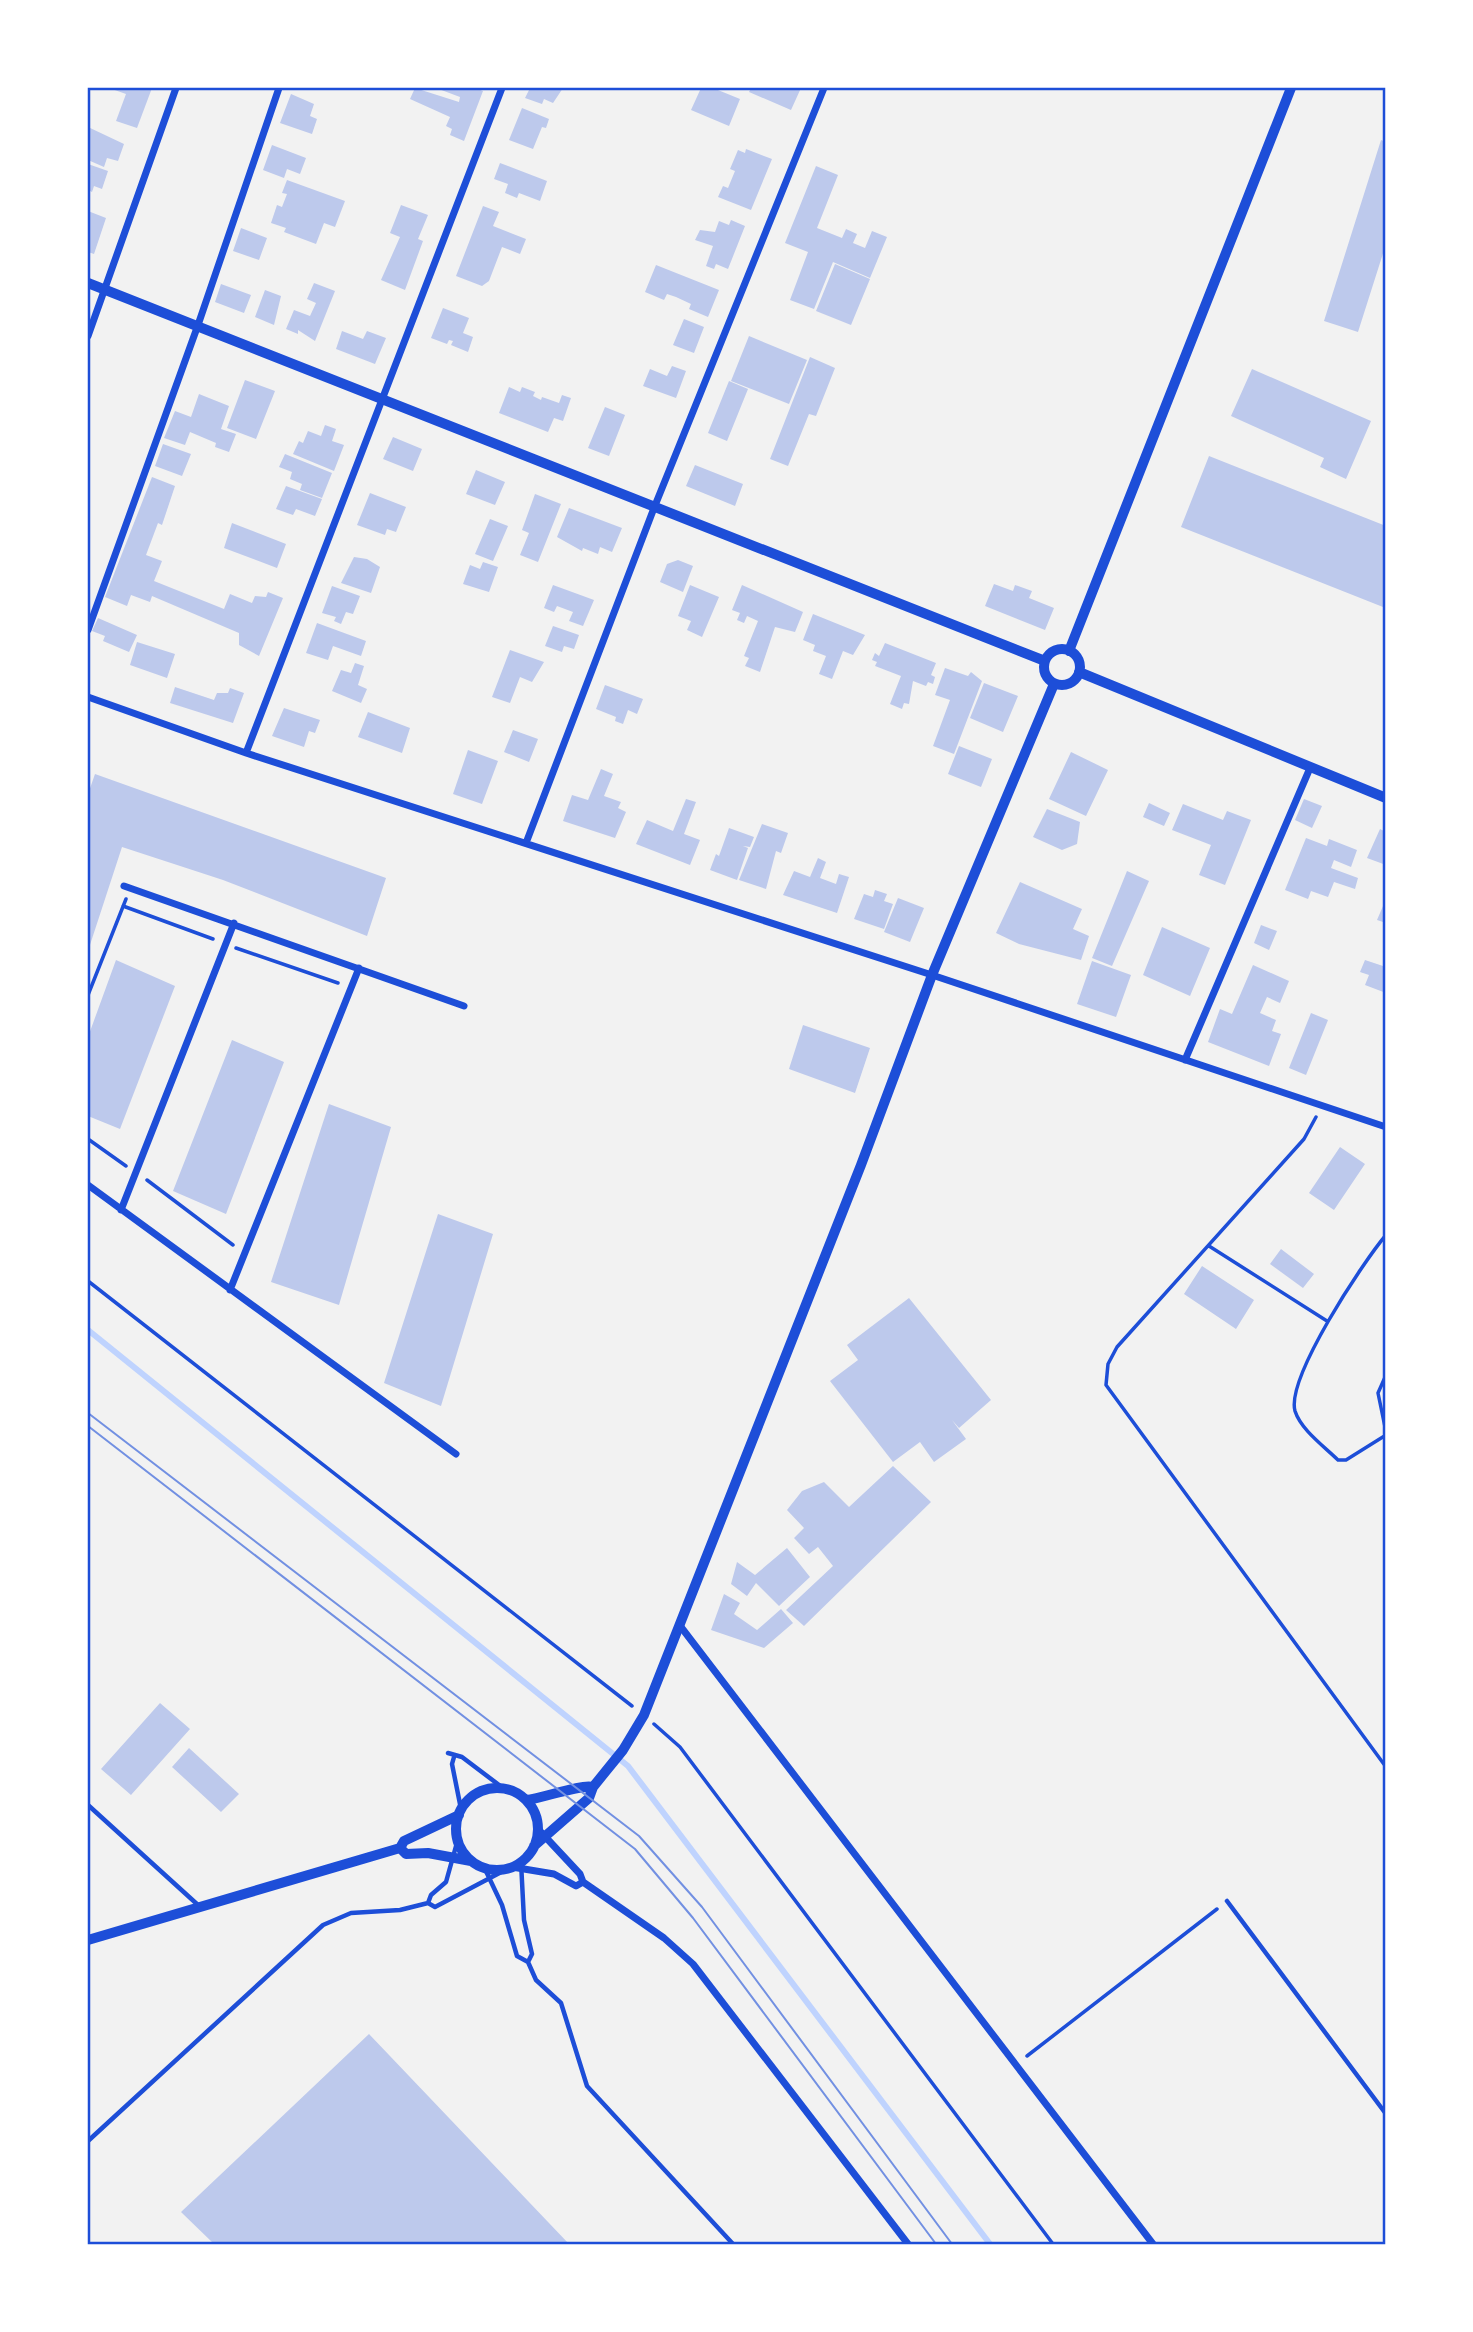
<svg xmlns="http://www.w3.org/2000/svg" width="1473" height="2332" font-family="Ubuntu,sans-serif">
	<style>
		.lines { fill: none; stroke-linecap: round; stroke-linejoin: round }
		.stream { stroke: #bfd3fe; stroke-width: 6 }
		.building { fill: #bdc9ec }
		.path { stroke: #1d4ed8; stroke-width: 3.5 }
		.service { stroke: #1d4ed8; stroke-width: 4.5 }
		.minor { stroke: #1d4ed8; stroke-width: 7 }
		.tertiary { stroke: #1d4ed8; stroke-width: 10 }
		.tram { stroke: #7290e2; stroke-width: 2 }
		.neatline { fill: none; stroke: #1d4ed8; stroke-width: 2.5 }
	</style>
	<rect width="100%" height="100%" fill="#f2f2f2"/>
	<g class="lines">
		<path class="stream" d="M88 1330 628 1766 990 2244"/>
	</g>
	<path class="building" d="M109 88H152L137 128 116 121 126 94Z
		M415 88 459 102 460 97 436 88H475L483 91 464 141 450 135 452 129 446 126 450 117 410 99Z
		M530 88H563L553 103 544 99 542 104 525 98Z
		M701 88H713L740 99 729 126 691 110Z
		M751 88H801L791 110 749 92Z
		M291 94 314 104 310 116 317 119 312 134 280 123Z
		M522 108 549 119 546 128 542 127 533 149 509 140Z
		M88 127 124 144 118 161 107 158 104 167 88 160Z
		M1381 140 1386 142V244L1358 332 1324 321Z
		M272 145 306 158 300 174 287 169 284 178 263 170Z
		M746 149 772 159 751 210 718 197 723 186 728 188 735 171 730 169 738 150 745 153Z
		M500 163 547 181 540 201 519 193 517 198 505 193 508 184 494 179Z
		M88 164 108 171 102 189 94 186 92 192 88 190Z
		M816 166 838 175 817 228 842 238 846 229 857 234 853 243 865 248 872 231 887 237 870 278 833 262 814 309 790 300 808 252 785 243Z
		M287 180 345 201 335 227 324 223 316 244 284 232 286 228 271 223 277 205 282 207 287 194 282 193Z
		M401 205 428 215 418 239 423 241 405 290 381 280 400 237 390 233Z
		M483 206 499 212 493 226 526 239 520 254 502 247 489 281 482 286 456 276Z
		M88 211 106 218 94 254 88 252Z
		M731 220 745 226 728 269 716 264 714 269 706 266 713 246 695 240 700 230 715 232 719 221 729 225Z
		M241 228 267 238 259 260 233 251Z
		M835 264 870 279 851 325 816 311Z
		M656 265 719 290 708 317 689 309 691 304 676 297 667 294 664 300 645 292Z
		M314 283 335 291 315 341 298 330V334L286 329 294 310 310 316 316 303 307 299Z
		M221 284 251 295 244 313 215 302Z
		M265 290 281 296 274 325 255 317Z
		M443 308 469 318 463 333 473 337 468 352 451 345 453 341 449 340 447 344 431 338Z
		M684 319 704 327 694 353 673 345Z
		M342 331 363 339 367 331 386 338 375 364 336 349Z
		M749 336 807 360 789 404 731 381Z
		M810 357 835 368 816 416 809 414 788 466 770 459Z
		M672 366 686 371 676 398 643 386 650 369 667 376Z
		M1252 369 1371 421 1346 479 1320 467 1324 458 1231 416Z
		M245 380 275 391 256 439 227 428Z
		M729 381 748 389 727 441 708 433Z
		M509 387 520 392 522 387 535 392 533 396 541 400 542 397 559 403 562 395 571 398 563 421 554 418 548 432 499 413Z
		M199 394 229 406 221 429 236 434 229 452 215 447 216 443 190 432 185 445 164 438 175 411 191 417Z
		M605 407 625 415 609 456 588 448Z
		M325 425 336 429 332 441 344 445 334 471 293 454 299 441 303 443 308 431 321 436Z
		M393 437 422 449 413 471 383 459Z
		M163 444 191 454 182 476 155 466Z
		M285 454 332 473 322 498 300 490 302 484 290 479 292 472 279 467Z
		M1209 456 1386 526 1383 607 1181 527Z
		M695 465 743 484 735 506 686 486Z
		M476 470 505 482 495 505 466 494Z
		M152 477 175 486 162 525 158 523 146 555 162 561 154 581 224 609 230 594 252 603 255 596 266 597 268 592 283 598 259 656 239 645V633L152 596 150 602 131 595 127 606 105 597Z
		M286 486 322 499 315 516 296 509 293 515 276 509Z
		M370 493 406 507 396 532 387 529 385 535 357 525Z
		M535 494 561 504 538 562 520 555 529 533 522 530Z
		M569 508 622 528 612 552 600 547 598 554 583 548 582 551 557 537Z
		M490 519 508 526 493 561 475 554Z
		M232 523 286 544 277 568 224 548Z
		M354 557 367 559 380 567 371 593 341 583Z
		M678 560 693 566 683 592 660 582 667 564Z
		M483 562 498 567 489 592 463 584 470 565 480 569Z
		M994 584 1013 591 1015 585 1032 591 1029 598 1054 608 1045 630 985 606Z
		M553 585 594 600 583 626 569 621 573 612 557 606 554 612 544 608Z
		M690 585 719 597 702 637 687 630 691 621 678 616Z
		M742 585 803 612 795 632 775 627 760 672 745 666 749 658 744 656 758 621 747 616 744 623 737 620 740 613 732 610Z
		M332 586 360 596 353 614 346 612 341 624 334 621 336 617 322 613Z
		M813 614 865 635 853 655 843 651 832 679 819 674 826 656 813 651 815 645 803 640Z
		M98 618 137 635 129 652 103 641 105 636 92 631Z
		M317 623 366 641 361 656 333 646 328 660 306 653Z
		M553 626 579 635 574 649 564 646 562 652 545 646Z
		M137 642 175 654 167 678 130 665Z
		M885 643 936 663 931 675 935 677 933 684 928 682 926 686 913 681 909 704 904 703 902 709 890 704 901 676 875 666 877 662 872 660 875 653 879 656Z
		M510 650 544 662 532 682 520 677 510 703 492 697Z
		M355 663 364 666 358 685 367 689 361 703 332 691 341 670 351 673Z
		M945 668 968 676 971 672 982 681 954 754 933 746 950 700 935 695Z
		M984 683 1018 696 1003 732 970 718Z
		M605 685 643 699 637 714 628 710 623 724 615 721 616 717 596 709Z
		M175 687 214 700 217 693H228L230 688 244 693 233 723 170 703Z
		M284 708 320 720 315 733 309 731 304 747 272 736Z
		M368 712 410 728 402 753 358 737Z
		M513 730 538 739 529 762 504 752Z
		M959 746 992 759 981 787 948 774Z
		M468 750 498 761 482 804 453 794Z
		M1071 752 1108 770 1086 816 1049 799Z
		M601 769 613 774 604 796 621 802 618 808 626 812 615 838 563 821 572 795 588 800Z
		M95 774 386 878 367 936 223 880 122 847 88 951V794Z
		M686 799 696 802 684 834 700 840 690 865 636 844 647 820 673 831Z
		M1304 799 1322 806 1312 828 1295 820Z
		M1149 803 1170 813 1164 826 1143 817Z
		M1183 804 1223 820 1227 811 1251 820 1225 885 1199 875 1211 845 1172 830Z
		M1047 809 1080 822 1077 844 1062 850 1033 837Z
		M762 824 788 833 781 853 776 851 766 889 739 880Z
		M729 828 754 837 750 847 743 846 748 848 737 880 710 870 716 854 719 856Z
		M1380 829 1386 832V865L1367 858Z
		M1306 838 1327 846 1329 839 1357 850 1351 867 1334 860 1331 868 1358 878 1355 889 1334 882 1328 897 1311 891 1308 899 1285 890Z
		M818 858 826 862 820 878 836 884 839 874 849 877 837 913 783 895 794 871 810 877Z
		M1127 871 1149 881 1112 966 1092 958Z
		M1020 882 1082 909 1073 929 1089 936 1081 960 1019 944 996 933Z
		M875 890 887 894 884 901 893 904 884 929 854 919 864 894 873 897Z
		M898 898 924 908 910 942 884 932Z
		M1386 899V923L1377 920Z
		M1261 925 1277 931 1269 950 1254 943Z
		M1162 927 1210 948 1190 996 1143 975Z
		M116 960 175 986 120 1129 88 1116V1037Z
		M1365 960 1386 967V993L1365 985 1369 975 1360 972Z
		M1092 961 1131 975 1116 1017 1077 1004Z
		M1253 965 1289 981 1280 1003 1267 997 1260 1013 1276 1020 1272 1031 1281 1034 1269 1066 1208 1042 1220 1009 1232 1014Z
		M1311 1013 1328 1020 1306 1075 1289 1068Z
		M803 1025 870 1048 855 1093 789 1069Z
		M232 1040 284 1062 226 1214 173 1191Z
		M329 1104 391 1127 339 1305 271 1282Z
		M1340 1147 1365 1164 1334 1210 1309 1193Z
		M438 1214 493 1234 441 1406 384 1383Z
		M1281 1249 1314 1274 1303 1288 1270 1264Z
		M1202 1266 1254 1300 1236 1329 1184 1294Z
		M909 1298 991 1400 959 1428 952 1420 966 1439 934 1462 920 1442 893 1462 830 1381 858 1360 847 1345Z
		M893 1466 931 1502 804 1626 786 1610 833 1566 818 1547 809 1554 794 1538 804 1528 787 1510 802 1491 824 1482 849 1507Z
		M787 1548 810 1577 779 1606 756 1583 747 1596 731 1584 737 1562 755 1575Z
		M724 1594 740 1603 734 1614 757 1630 781 1609 793 1623 764 1648 711 1630Z
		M160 1703 190 1729 131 1795 101 1769Z
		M189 1748 239 1794 221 1812 172 1767Z
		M369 2034 569 2244H214L181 2212Z"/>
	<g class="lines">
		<path class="path" d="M123 906 213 939
			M236 948 338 983
			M88 995 126 899
			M1316 1117 1304 1139 1117 1347 1108 1364 1106 1385 1386 1767
			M88 1139 126 1166
			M147 1180 233 1245
			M1386 1235C1363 1262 1286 1378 1295 1411 1301 1430 1325 1447 1338 1460H1346L1386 1435
			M1209 1246 1327 1321
			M88 1281 632 1706
			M1386 1375 1378 1393 1386 1432
			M654 1724 680 1747 1053 2244
			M1027 2056 1217 1909"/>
		<path class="service" d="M448 1753 462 1757 503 1788
			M454 1757 452 1764 461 1809
			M88 1805 198 1905
			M521 1862 524 1920 532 1954 528 1962
			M484 1867 502 1905 517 1956 528 1962 536 1980 561 2003 587 2086 733 2244
			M1227 1901 1386 2114
			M428 1903 431 1895 446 1882 458 1839
			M88 2141 323 1925 351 1913 400 1910 428 1903 435 1907 509 1868"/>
		<path class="minor" d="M88 336 176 88
			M88 630 198 325 279 88
			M88 697 246 753 932 975 1386 1127
			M246 753 502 88
			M526 843 654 508 824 88
			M124 886 464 1006
			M1185 1060 1310 768
			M88 1185 456 1454
			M121 1210 234 923
			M230 1290 359 968
			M681 1627 1153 2244
			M538 1829 580 1874 583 1882 664 1938 693 1964 908 2244
			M512 1867 554 1874 576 1886 583 1882"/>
		<path class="tertiary" d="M88 283 1045 661
			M1044 667a18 18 0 1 1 36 0a18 18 0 1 1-36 0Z
			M1069 651 1291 88
			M1079 672 1386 798
			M456 1829a41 41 0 1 1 82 0a41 41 0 1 1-82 0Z
			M526 1800C544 1798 580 1784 593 1787
			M534 1846 589 1798 593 1787 623 1750 644 1715 861 1165 932 975 1054 684
			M400 1848 406 1854 428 1853 471 1861
			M88 1940 400 1848 404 1841 459 1815"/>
		<path class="tram" d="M88 1413 639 1836 702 1907 952 2244
			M88 1426 635 1849 693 1918 936 2244"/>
	</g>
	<rect width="1473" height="2332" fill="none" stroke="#ffffff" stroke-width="178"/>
	<rect x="89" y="89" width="1295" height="2154" class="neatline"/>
</svg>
